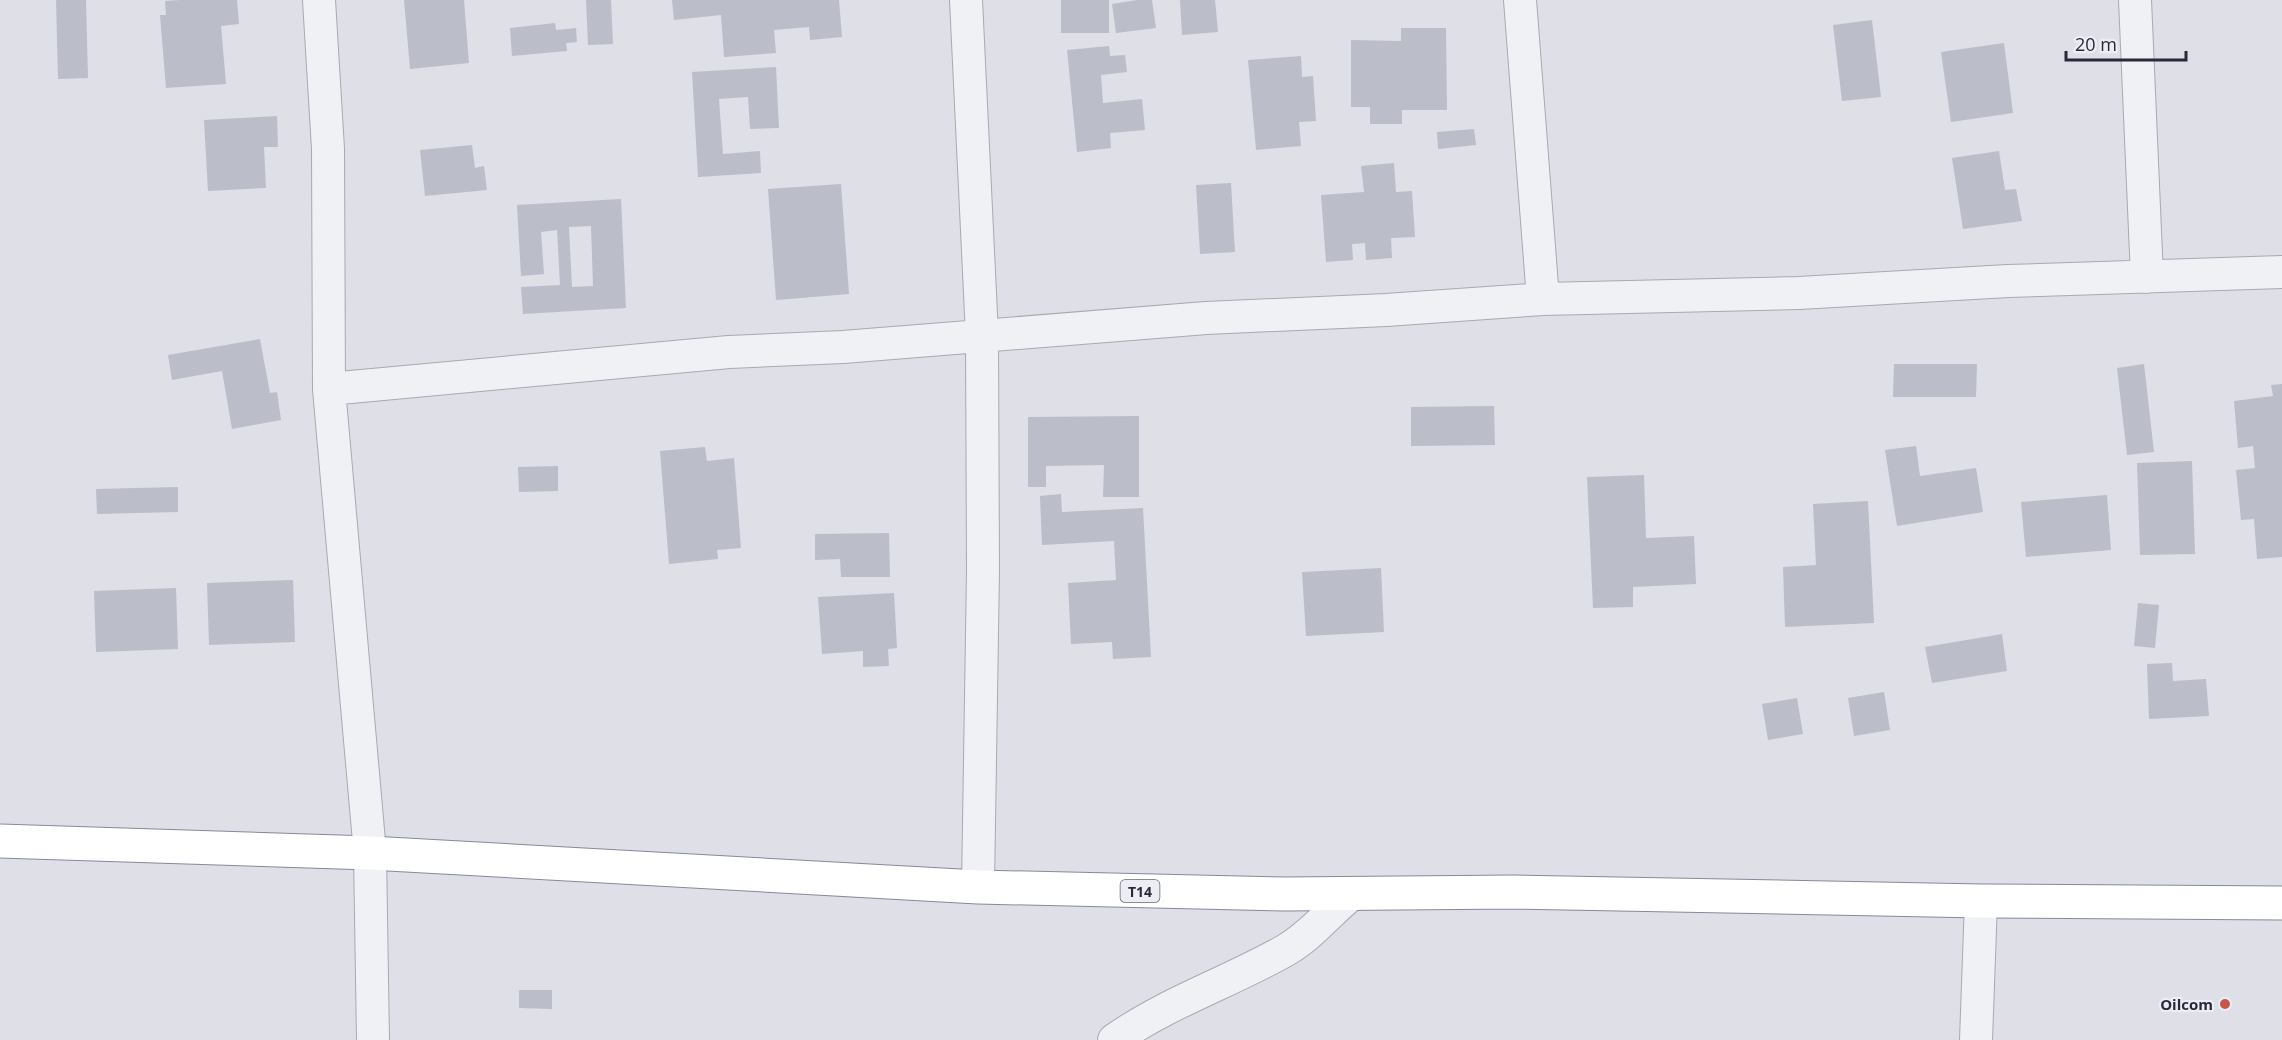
<svg xmlns="http://www.w3.org/2000/svg" width="2282" height="1040" font-family="'Open Sans',sans-serif">
	<style>
		.building { fill: #bbbdc9; fill-rule: evenodd }
		.lines { fill: none; stroke-linecap: round; stroke-linejoin: round }
		.street-casing { stroke: #a7a9b4; stroke-width: 34 }
		.highway-casing { stroke: #86899c; stroke-width: 35 }
		.street { stroke: #f0f1f5; stroke-width: 32 }
		.highway { stroke: #fff; stroke-width: 33 }
		.poi-dot { fill: #c75548; stroke: #edeef4; stroke-width: 2 }
		.labels { text-anchor: middle; dominant-baseline: central; stroke-width: 4.5; stroke-linejoin: round; paint-order: stroke }
		.shield { fill: #edeef4; stroke: #636573; stroke-width: 1.5 }
		.shield-label { font-size: 14px; font-weight: bold; fill: #282a3c }
		.poi-label { font-size: 15px; font-weight: bold; fill: #282a3c; stroke: #edeef4; text-anchor: end }
	</style>
	<rect width="100%" height="100%" fill="#dedfe7"/>
	<path class="building" d="M56 0H86L88 78 58 79Z
		M180 0H237L239 24 221 26 226 84 166 88 160 15H166L165 1Z
		M404 0H464L469 63 410 69Z
		M586 0H611L613 44 588 45Z
		M672 0H839L842 37 810 40 809 27 774 30 776 53 724 57 721 15 674 20Z
		M1061 0H1109V33H1061Z
		M1137 0H1152L1156 28 1116 33 1112 4Z
		M1180 0H1215L1218 32 1182 35Z
		M1872 20 1881 97 1842 101 1833 25Z
		M555 23 556 30 576 28 577 42 566 43 567 51 512 56 510 28Z
		M1401 28H1446L1447 110H1402V124H1370V107H1351V40L1401 41Z
		M2004 43 2013 113 1951 122 1941 52Z
		M1109 46 1110 56 1125 55 1127 72 1101 75 1103 103 1142 99 1145 130 1110 133 1111 148 1077 152 1067 50Z
		M1301 56 1302 77 1313 76 1316 121 1299 122 1301 146 1256 150 1248 60Z
		M776 67 779 128 750 129 748 97 719 99 723 154 760 151 761 173 698 177 692 72Z
		M277 116 278 147H264L266 188 208 191 204 120Z
		M1474 129 1476 145 1438 149 1437 132Z
		M472 145 475 168 484 166 487 190 425 196 420 150Z
		M1999 151 2005 190 2016 189 2022 221 1963 229 1952 158Z
		M1394 163 1396 192 1412 191 1415 237 1391 238 1392 258 1366 260 1365 243 1352 244 1353 260 1326 262 1321 195 1364 192 1361 166Z
		M1231 183 1235 252 1200 254 1196 185Z
		M841 184 849 294 776 300 768 189Z
		M621 199 626 308 523 314 521 287 560 285 557 230 541 232 544 274 521 276 517 205ZM591 226 593 286 572 287 569 227Z
		M260 339 270 393 277 392 281 420 232 429 222 371 172 380 168 355Z
		M1894 364H1977L1976 397H1893Z
		M2144 364 2154 452 2127 455 2117 368Z
		M2282 384V557L2257 559 2254 519 2241 520 2236 470 2255 468 2253 446 2238 448 2234 401 2273 396 2271 385Z
		M1494 406 1495 445 1411 446V407Z
		M1139 416V497H1103L1104 465 1046 466V487H1028V417Z
		M1916 446 1920 476 1976 468 1983 512 1897 526 1885 450Z
		M705 447 707 461 734 458 741 548 717 550 718 559 669 564 660 451Z
		M2192 461 2195 554 2140 555 2137 463Z
		M558 466V491L519 492 518 467Z
		M1644 475 1646 538 1694 536 1696 584 1633 587V607L1593 608 1587 477Z
		M178 487V512L97 514 96 489Z
		M1061 494 1062 512 1143 508 1151 657 1113 659 1112 642 1071 644 1068 583 1116 580 1114 541 1042 545 1040 496Z
		M2107 495 2111 550 2026 557 2021 502Z
		M1868 501 1874 623 1785 627 1783 567 1816 565 1813 504Z
		M889 533 890 577H841L840 559 815 560V534Z
		M1381 568 1384 632 1306 636 1302 572Z
		M293 580 295 642 209 645 207 583Z
		M176 588 178 649 96 652 94 591Z
		M894 593 897 648 888 649 889 666 863 667V651L822 654 818 597Z
		M2138 603 2159 605 2155 648 2134 646Z
		M2002 634 2007 671 1932 683 1925 647Z
		M2172 663 2173 681 2206 679 2209 716 2149 719 2147 664Z
		M1884 692 1890 730 1854 736 1848 698Z
		M1797 698 1803 734 1768 740 1762 704Z
		M519 990H552V1009L519 1008Z"/>
	<g class="lines">
		<g class="street-casing">
			<path id="street" d="M319 0 328 149 329 389 370 853 373 1040
				M966 0 982 335 983 570 978 887
				M1520 0 1543 299
				M2135 0 2147 277
				M329 389 729 352 843 347 1206 318 1386 310 1543 299 1799 293 2008 281 2282 272
				M1114 1040C1168 1002 1230 982 1286 950 1312 935 1330 911 1353 893
				M1976 1040 1981 901"/>
		</g>
		<g class="highway-casing">
			<path id="highway" d="M0 841 370 853 978 887 1285 894 1515 892 1981 901 2282 903"/>
		</g>
		<use href="#street" class="street"/>
		<use href="#highway" class="highway"/>
	</g>
	<circle class="poi-dot" cx="2225" cy="1004" r="6"/>
	<g class="labels">
		<rect class="shield" x="1120.5" y="880" width="39" height="22" rx="4.5"/>
		<g class="shield-label">
			<text x="1140" y="891">T14</text>
		</g>
		<g class="poi-label">
			<text x="2213" y="1004">Oilcom</text>
		</g>
	</g>
	<path d="M2066 51v9h120v-9" fill="none" stroke="#282a3c" stroke-width="3"/>
	<text x="2075" y="51" font-size="18" fill="#282a3c" stroke="#edeef4" stroke-width="4.5" paint-order="stroke">20 m</text>
</svg>
